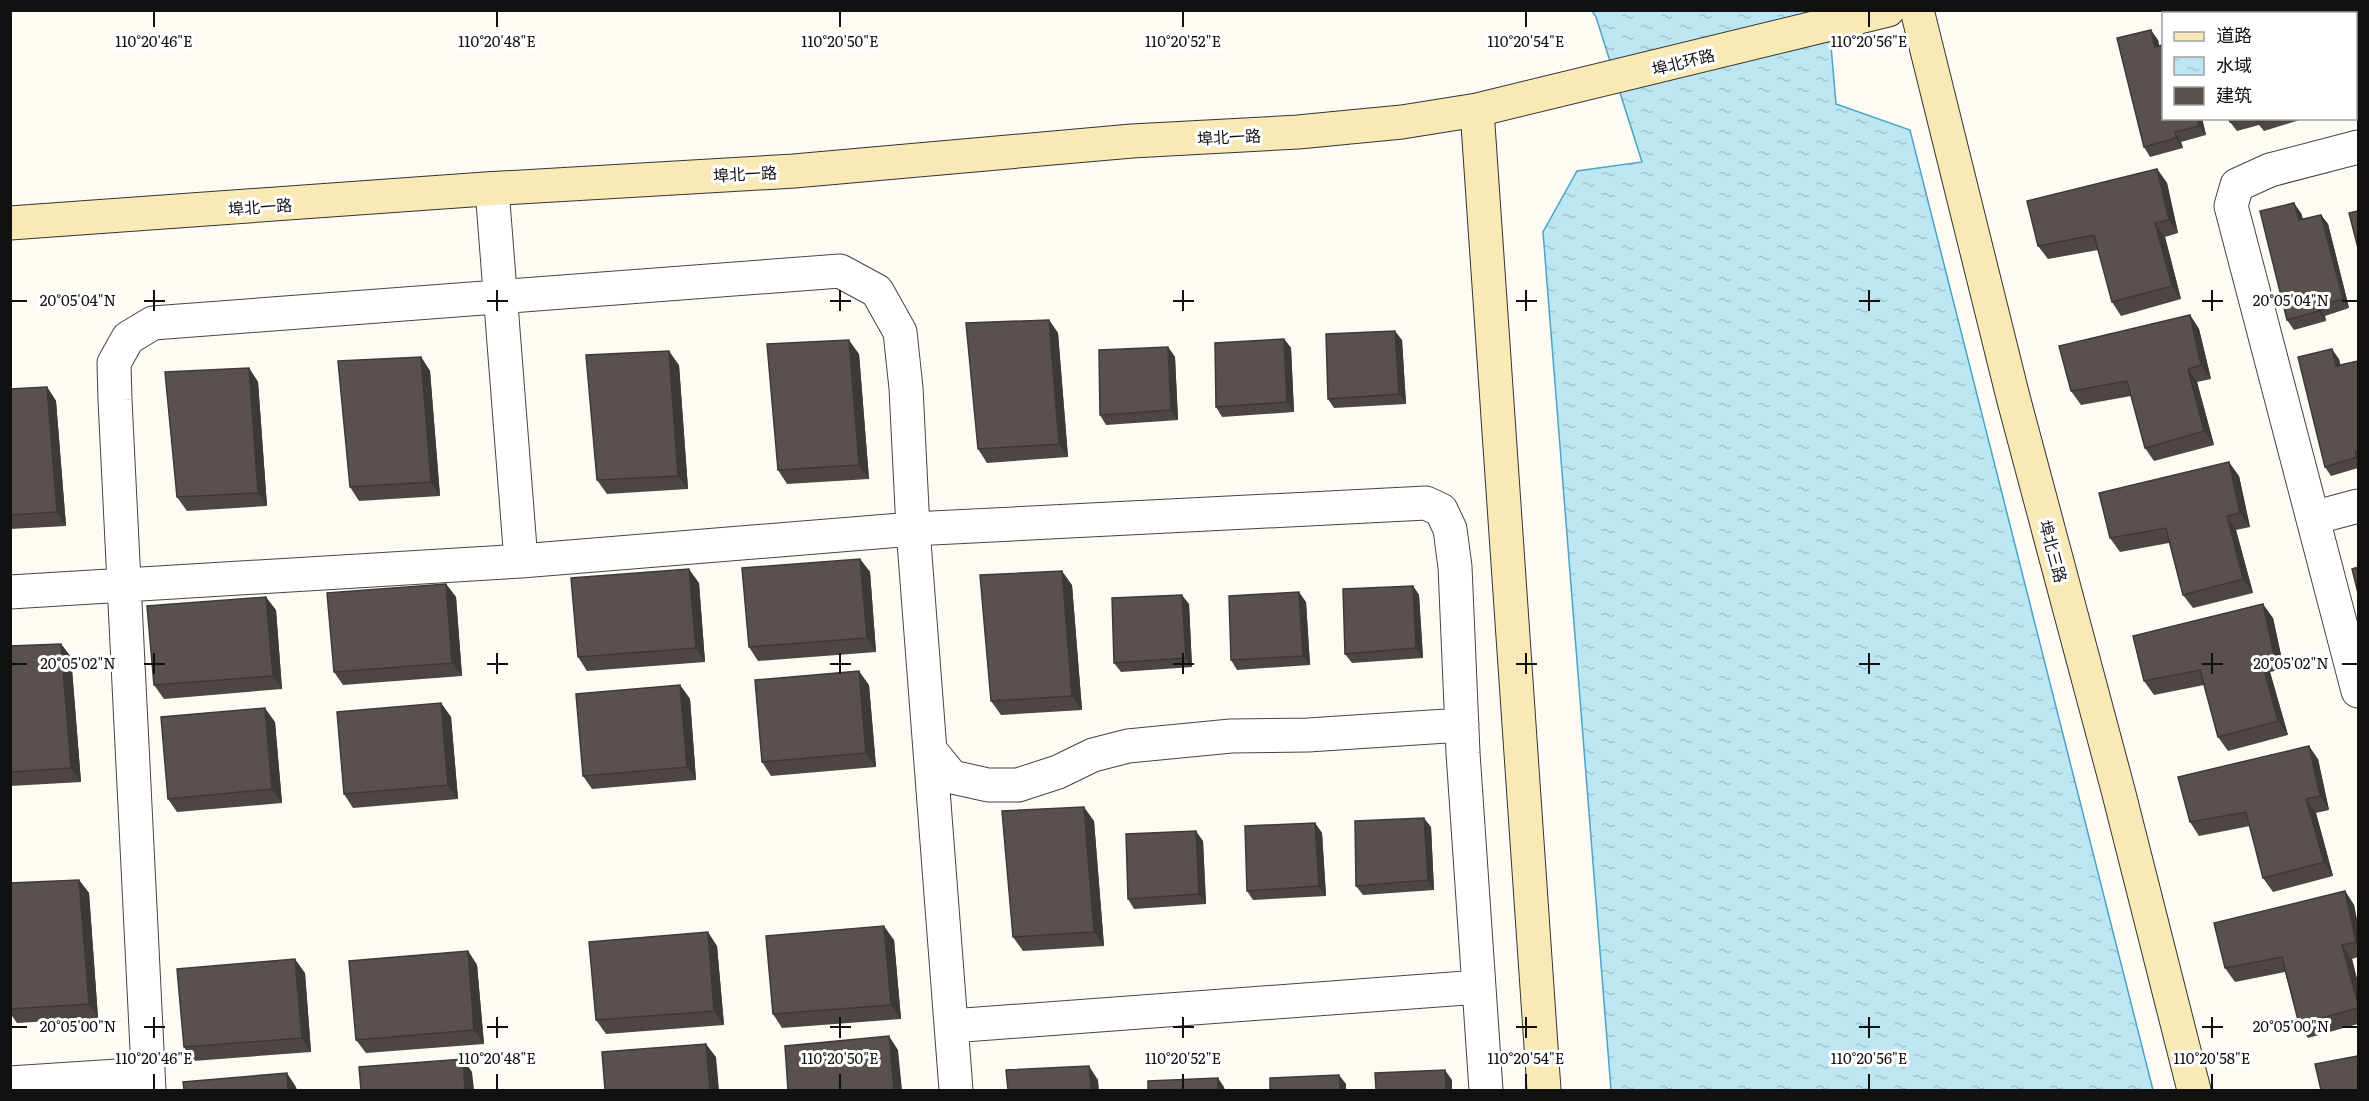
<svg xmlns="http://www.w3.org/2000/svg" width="2369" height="1101" font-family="Literata,'Noto Sans SC',serif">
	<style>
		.water { fill: url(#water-ripples); stroke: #49a4c5; stroke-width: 1.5 }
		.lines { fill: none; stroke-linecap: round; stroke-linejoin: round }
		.street-casing { stroke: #444; stroke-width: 35 }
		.secondary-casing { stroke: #333; stroke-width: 35 }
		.street { stroke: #fff; stroke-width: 33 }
		.secondary { stroke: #f9e9b5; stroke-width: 33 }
		.wall { fill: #4d4643 }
		.shaded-wall { fill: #3e3937 }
		.building { fill: #59514e; stroke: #3e3937; stroke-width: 1.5 }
		.ticks { fill: none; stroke: #111; stroke-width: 2 }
		.labels { text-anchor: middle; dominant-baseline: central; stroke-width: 6; stroke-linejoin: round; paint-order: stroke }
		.street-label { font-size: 16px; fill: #111; stroke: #fff }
		.ticks-label { font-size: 15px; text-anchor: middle; fill: #111; stroke: #fff; stroke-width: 6; stroke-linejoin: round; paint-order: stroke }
	</style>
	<defs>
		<pattern id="water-ripples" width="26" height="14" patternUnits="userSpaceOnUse" patternTransform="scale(1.5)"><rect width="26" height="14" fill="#bde6f3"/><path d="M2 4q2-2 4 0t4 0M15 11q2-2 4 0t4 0" fill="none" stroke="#a1c4cf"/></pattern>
	</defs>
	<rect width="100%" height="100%" fill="#fefbf5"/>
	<path class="water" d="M1592 11H1828L1836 104 1910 130 2153 1090H1611L1543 232 1577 171 1642 162 1596 17Z"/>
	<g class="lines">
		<g class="street-casing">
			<path id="street" d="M2358 147 2270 170 2237 185 2231 206 2358 691
				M2313 518 2358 506
				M521 561 913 529 956 1090
				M10 592 521 561 492 189
				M930 750 952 777 988 785H1018L1058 772 1093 755 1128 746 1231 736 1308 735 1462 725
				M951 1026 1479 987
				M10 1083 148 1074
				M149 1090 115 400 114 363 128 338 153 323 840 271 877 291 900 332 906 388 913 529 1426 503 1441 510 1450 529 1455 567 1463 753 1486 1090"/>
		</g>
		<g class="secondary-casing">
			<path id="secondary" d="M1917 10 2013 397 2118 790 2194 1090
				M1477 110 1544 1090
				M10 223 485 189 794 171 1132 141 1298 132 1402 122 1477 110 1888 10"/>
		</g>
		<use href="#street" class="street"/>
		<use href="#secondary" class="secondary"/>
	</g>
	<path class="wall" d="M2294 10H2358V96H2355V14Z
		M2158 40 2159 46 2163 118H2202L2206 135 2181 142 2183 148 2150 157 2144 147Z
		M2229 118H2303V119L2264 131 2259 125 2237 131 2230 122Z
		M2157 169 2167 183 2178 233 2165 237 2181 299 2121 316 2112 302 2098 250 2048 259 2038 246Z
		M2301 213 2303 219 2321 215 2328 224 2349 308 2325 316 2326 321 2294 330 2287 320Z
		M2190 315 2199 329 2211 379 2197 382 2214 445 2154 461 2145 448 2131 396 2081 405 2071 391Z
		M1049 320 1058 333 1068 457 987 463 978 449Z
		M1284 339 1291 348 1294 412 1222 417 1216 407Z
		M1402 340 1406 404 1334 408 1328 399Z
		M1168 347 1175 357 1178 420 1106 425 1100 415Z
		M859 354 869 479 787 484 778 470Z
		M421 357 430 371 440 496 359 501 350 487Z
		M2339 359 2340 365 2358 361V468L2331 476 2325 467Z
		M679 365 688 489 607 494 597 480Z
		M249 368 258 382 267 506 187 511 177 497Z
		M47 387 56 401 66 526 10 529V389Z
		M2239 476 2250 527 2236 530 2253 593 2193 608 2183 595 2169 543 2120 552 2110 538Z
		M860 559 870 572 876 652 758 661 749 647Z
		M699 583 705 662 587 671 578 657Z
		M446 584 456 597 462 676 343 685 334 672Z
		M1072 585 1082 710 1001 715 991 701Z
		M1413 586 1419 595 1423 658 1352 663 1345 654Z
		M1306 602 1310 665 1237 670 1231 660Z
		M1189 604 1192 667 1121 672 1114 663Z
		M276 610 282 689 164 699 154 685Z
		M2273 618 2284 669 2270 672 2288 735 2228 751 2218 737 2204 685 2154 695 2144 681Z
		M61 644 71 657 81 782 10 786V646Z
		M680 685 690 699 696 780 592 789 583 776Z
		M869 685 876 767 771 776 762 762Z
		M441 703 451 717 458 799 353 808 344 794Z
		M275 722 282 803 177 812 168 799Z
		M2318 759 2329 810 2316 813 2333 876 2273 892 2263 878 2250 826 2199 836 2190 822Z
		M1094 821 1104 946 1023 951 1013 937Z
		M1315 823 1322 833 1326 896 1253 900 1247 891Z
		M1431 827 1434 890 1363 895 1356 886Z
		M1203 841 1206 904 1134 909 1128 899Z
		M79 880 89 893 98 1018 17 1023 10 1013V883Z
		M2345 891 2354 905 2358 925V957L2352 959 2358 983V1024L2308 1038 2299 1024 2285 972 2235 982 2225 968Z
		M894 940 901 1019 782 1028 773 1014Z
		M717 946 724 1025 606 1034 596 1020Z
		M468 951 477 965 484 1044 366 1053 356 1040Z
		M305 973 311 1052 193 1061 184 1047Z"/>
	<path class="shaded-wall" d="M2354 10H2358V28L2355 14Z
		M2151 30 2158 40 2162 57 2155 47Z
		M2197 118H2202L2206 135 2199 126Z
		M2175 132 2181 142 2183 148 2176 138Z
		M2157 169 2167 183 2178 233 2169 220Z
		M2294 203 2301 213 2306 230 2299 220Z
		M2321 215 2328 224 2349 308 2343 299Z
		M2155 223 2165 237 2181 299 2172 286Z
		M2318 306 2325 316 2326 321 2319 311Z
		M2190 315 2199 329 2211 379 2201 365Z
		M1049 320 1058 333 1068 457 1059 444Z
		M1395 331 1402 340 1406 404 1399 394Z
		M1284 339 1291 348 1294 412 1287 402Z
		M849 340 859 354 869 479 859 465Z
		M1168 347 1175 357 1178 420 1171 410Z
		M2332 349 2339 359 2343 376 2336 366Z
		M669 351 679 365 688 489 678 476Z
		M421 357 430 371 440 496 431 482Z
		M249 368 258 382 267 506 258 493Z
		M2188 369 2197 382 2214 445 2204 431Z
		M47 387 56 401 66 526 57 512Z
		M2229 462 2239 476 2250 527 2240 513Z
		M2227 516 2236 530 2253 593 2243 579Z
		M860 559 870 572 876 652 867 638Z
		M689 569 699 583 705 662 696 648Z
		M1062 571 1072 585 1082 710 1072 696Z
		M446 584 456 597 462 676 452 663Z
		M1413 586 1419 595 1423 658 1416 648Z
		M1299 592 1306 602 1310 665 1303 656Z
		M1182 595 1189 604 1192 667 1186 658Z
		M266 597 276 610 282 689 273 676Z
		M2263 604 2273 618 2284 669 2274 655Z
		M61 644 71 657 81 782 71 768Z
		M2261 659 2270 672 2288 735 2278 721Z
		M859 671 869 685 876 767 866 753Z
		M680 685 690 699 696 780 687 767Z
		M441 703 451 717 458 799 448 785Z
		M265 708 275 722 282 803 272 789Z
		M2309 746 2318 759 2329 810 2320 796Z
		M2306 799 2316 813 2333 876 2324 862Z
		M1084 807 1094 821 1104 946 1094 932Z
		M1424 818 1431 827 1434 890 1428 880Z
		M1315 823 1322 833 1326 896 1319 886Z
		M1196 831 1203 841 1206 904 1199 894Z
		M79 880 89 893 98 1018 89 1004Z
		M2345 891 2354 905 2358 925V946L2356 942Z
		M884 926 894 940 901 1019 891 1005Z
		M708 932 717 946 724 1025 714 1011Z
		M2342 945 2352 959 2358 983V1004Z
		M468 951 477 965 484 1044 474 1030Z
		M295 959 305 973 311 1052 302 1038Z
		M889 1036 898 1050 902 1090H894Z
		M706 1044 716 1057 719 1090H710Z
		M463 1059 472 1072 474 1090H465Z
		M1089 1066 1098 1080 1099 1090H1091Z
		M1445 1070 1452 1080V1090H1446Z
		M287 1073 296 1087 297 1090H288Z
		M1339 1075 1346 1084V1090H1340Z
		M1218 1078 1224 1087 1225 1090H1218Z"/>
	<path class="building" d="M2225 10H2269L2270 14H2225Z
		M2294 10H2354L2355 14H2295Z
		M2355 16 2358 28V84L2355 85Z
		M2151 30 2155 47 2163 45V118H2197L2199 126 2175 132 2176 138 2144 147 2117 38Z
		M2229 118H2241L2230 122Z
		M2256 118H2268L2257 122Z
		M2157 169 2169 220 2155 223 2172 286 2112 302 2094 235 2038 246 2027 201Z
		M2294 203 2299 220 2321 215 2343 299 2318 306 2319 311 2287 320 2260 211Z
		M2358 211V248L2349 213Z
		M2190 315 2201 365 2188 369 2204 431 2145 448 2127 381 2071 391 2059 346Z
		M1049 320 1059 444 978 449 966 323Z
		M1395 331 1399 394 1328 399 1326 334Z
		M1284 339 1287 402 1216 407 1215 343Z
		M849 340 859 465 778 470 767 344Z
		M1168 347 1171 410 1100 415 1099 350Z
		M2332 349 2336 366 2358 361V451L2355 452 2357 457 2325 467 2298 357Z
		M669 351 678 476 597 480 586 355Z
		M421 357 431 482 350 487 338 361Z
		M249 368 258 493 177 497 165 372Z
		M47 387 57 512 10 515V389Z
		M2229 462 2240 513 2227 516 2243 579 2183 595 2166 528 2110 538 2099 493Z
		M860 559 867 638 749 647 742 568Z
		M2358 567V593L2352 569Z
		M689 569 696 648 578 657 571 578Z
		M1062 571 1072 696 991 701 980 575Z
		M446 584 452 663 334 672 327 593Z
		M1413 586 1416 648 1345 654 1343 589Z
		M1299 592 1303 656 1231 660 1229 596Z
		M1182 595 1186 658 1114 663 1112 598Z
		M266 597 273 676 154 685 147 606Z
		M2263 604 2274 655 2261 659 2278 721 2218 737 2200 670 2144 681 2133 636Z
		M61 644 71 768 10 772V646Z
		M859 671 866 753 762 762 755 680Z
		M680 685 687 767 583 776 576 694Z
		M441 703 448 785 344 794 337 712Z
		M265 708 272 789 168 799 161 717Z
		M2309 746 2320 796 2306 799 2324 862 2263 878 2246 812 2190 822 2178 777Z
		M1084 807 1094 932 1013 937 1002 811Z
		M1424 818 1428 880 1356 886 1355 821Z
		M1315 823 1319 886 1247 891 1245 826Z
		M1196 831 1199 894 1128 899 1126 834Z
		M79 880 89 1004 10 1009V883Z
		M2345 891 2356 942 2342 945 2358 1004V1008L2299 1024 2282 957 2225 968 2214 923Z
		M884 926 891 1005 773 1014 766 936Z
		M708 932 714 1011 596 1020 589 942Z
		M468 951 474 1030 356 1040 349 961Z
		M295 959 302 1038 184 1047 177 969Z
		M889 1036 894 1090H788L785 1046Z
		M706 1044 710 1090H605L602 1052Z
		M2358 1056V1090H2321L2315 1064Z
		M463 1059 465 1090H361L359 1067Z
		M1089 1066 1091 1090H1008L1006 1070Z
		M1445 1070 1446 1090H1376L1375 1073Z
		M287 1073 288 1090H184L183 1082Z
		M1339 1075 1340 1090H1270V1078Z
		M1218 1078V1090H1148V1081Z"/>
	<path class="ticks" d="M154 12V27M497 12V27M840 12V27M1183 12V27M1526 12V27M1869 12V27M154 290V311M497 290V311M840 290V311M1183 290V311M1526 290V311M1869 290V311M2212 290V311M12 301H27M144 301H165M487 301H508M830 301H851M1173 301H1194M1516 301H1537M1859 301H1880M2202 301H2223M2342 301H2357M154 653V674M497 653V674M840 653V674M1183 653V674M1526 653V674M1869 653V674M2212 653V674M12 664H27M144 664H165M487 664H508M830 664H851M1173 664H1194M1516 664H1537M1859 664H1880M2202 664H2223M2342 664H2357M154 1017V1038M497 1017V1038M840 1017V1038M1183 1017V1038M1526 1017V1038M1869 1017V1038M2212 1017V1038M12 1027H27M144 1027H165M487 1027H508M830 1027H851M1173 1027H1194M1516 1027H1537M1859 1027H1880M2202 1027H2223M2342 1027H2357M154 1074V1089M497 1074V1089M840 1074V1089M1183 1074V1089M1526 1074V1089M1869 1074V1089M2212 1074V1089"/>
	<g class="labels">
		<g class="street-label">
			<text transform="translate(1683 61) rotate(-14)">埠北环路</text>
			<text transform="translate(1229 136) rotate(-3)">埠北一路</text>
			<text transform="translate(745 173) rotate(-3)">埠北一路</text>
			<text transform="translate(260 206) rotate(-4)">埠北一路</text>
			<text transform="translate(2054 551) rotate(75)">埠北三路</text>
		</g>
	</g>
	<g class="ticks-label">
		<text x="154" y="47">110°20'46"E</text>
		<text x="497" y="47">110°20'48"E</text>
		<text x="840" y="47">110°20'50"E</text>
		<text x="1183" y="47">110°20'52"E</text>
		<text x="1526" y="47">110°20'54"E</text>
		<text x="1869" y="47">110°20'56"E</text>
		<text x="78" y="306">20°05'04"N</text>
		<text x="2291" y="306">20°05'04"N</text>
		<text x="78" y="669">20°05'02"N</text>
		<text x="2291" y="669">20°05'02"N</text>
		<text x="78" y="1032">20°05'00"N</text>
		<text x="2291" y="1032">20°05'00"N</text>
		<text x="154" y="1064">110°20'46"E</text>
		<text x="497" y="1064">110°20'48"E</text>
		<text x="840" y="1064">110°20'50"E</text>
		<text x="1183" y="1064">110°20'52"E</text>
		<text x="1526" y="1064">110°20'54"E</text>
		<text x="1869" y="1064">110°20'56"E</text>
		<text x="2212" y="1064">110°20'58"E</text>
	</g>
	<rect width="2369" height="1101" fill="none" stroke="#111111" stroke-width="24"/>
	<rect x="2162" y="12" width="195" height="108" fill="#ffffff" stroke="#a0a0a0" stroke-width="1.5"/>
	<rect x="2174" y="32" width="30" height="9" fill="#f9e9b5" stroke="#a0a0a0" stroke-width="1.5"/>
	<text x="2216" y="42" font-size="18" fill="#111111">道路</text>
	<rect x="2174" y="57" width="30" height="18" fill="url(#water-ripples)" stroke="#a0a0a0" stroke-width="1.5"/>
	<text x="2216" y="72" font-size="18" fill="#111111">水域</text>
	<rect x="2174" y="87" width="30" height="18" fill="#59514e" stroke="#a0a0a0" stroke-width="1.5"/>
	<text x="2216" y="102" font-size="18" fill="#111111">建筑</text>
</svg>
